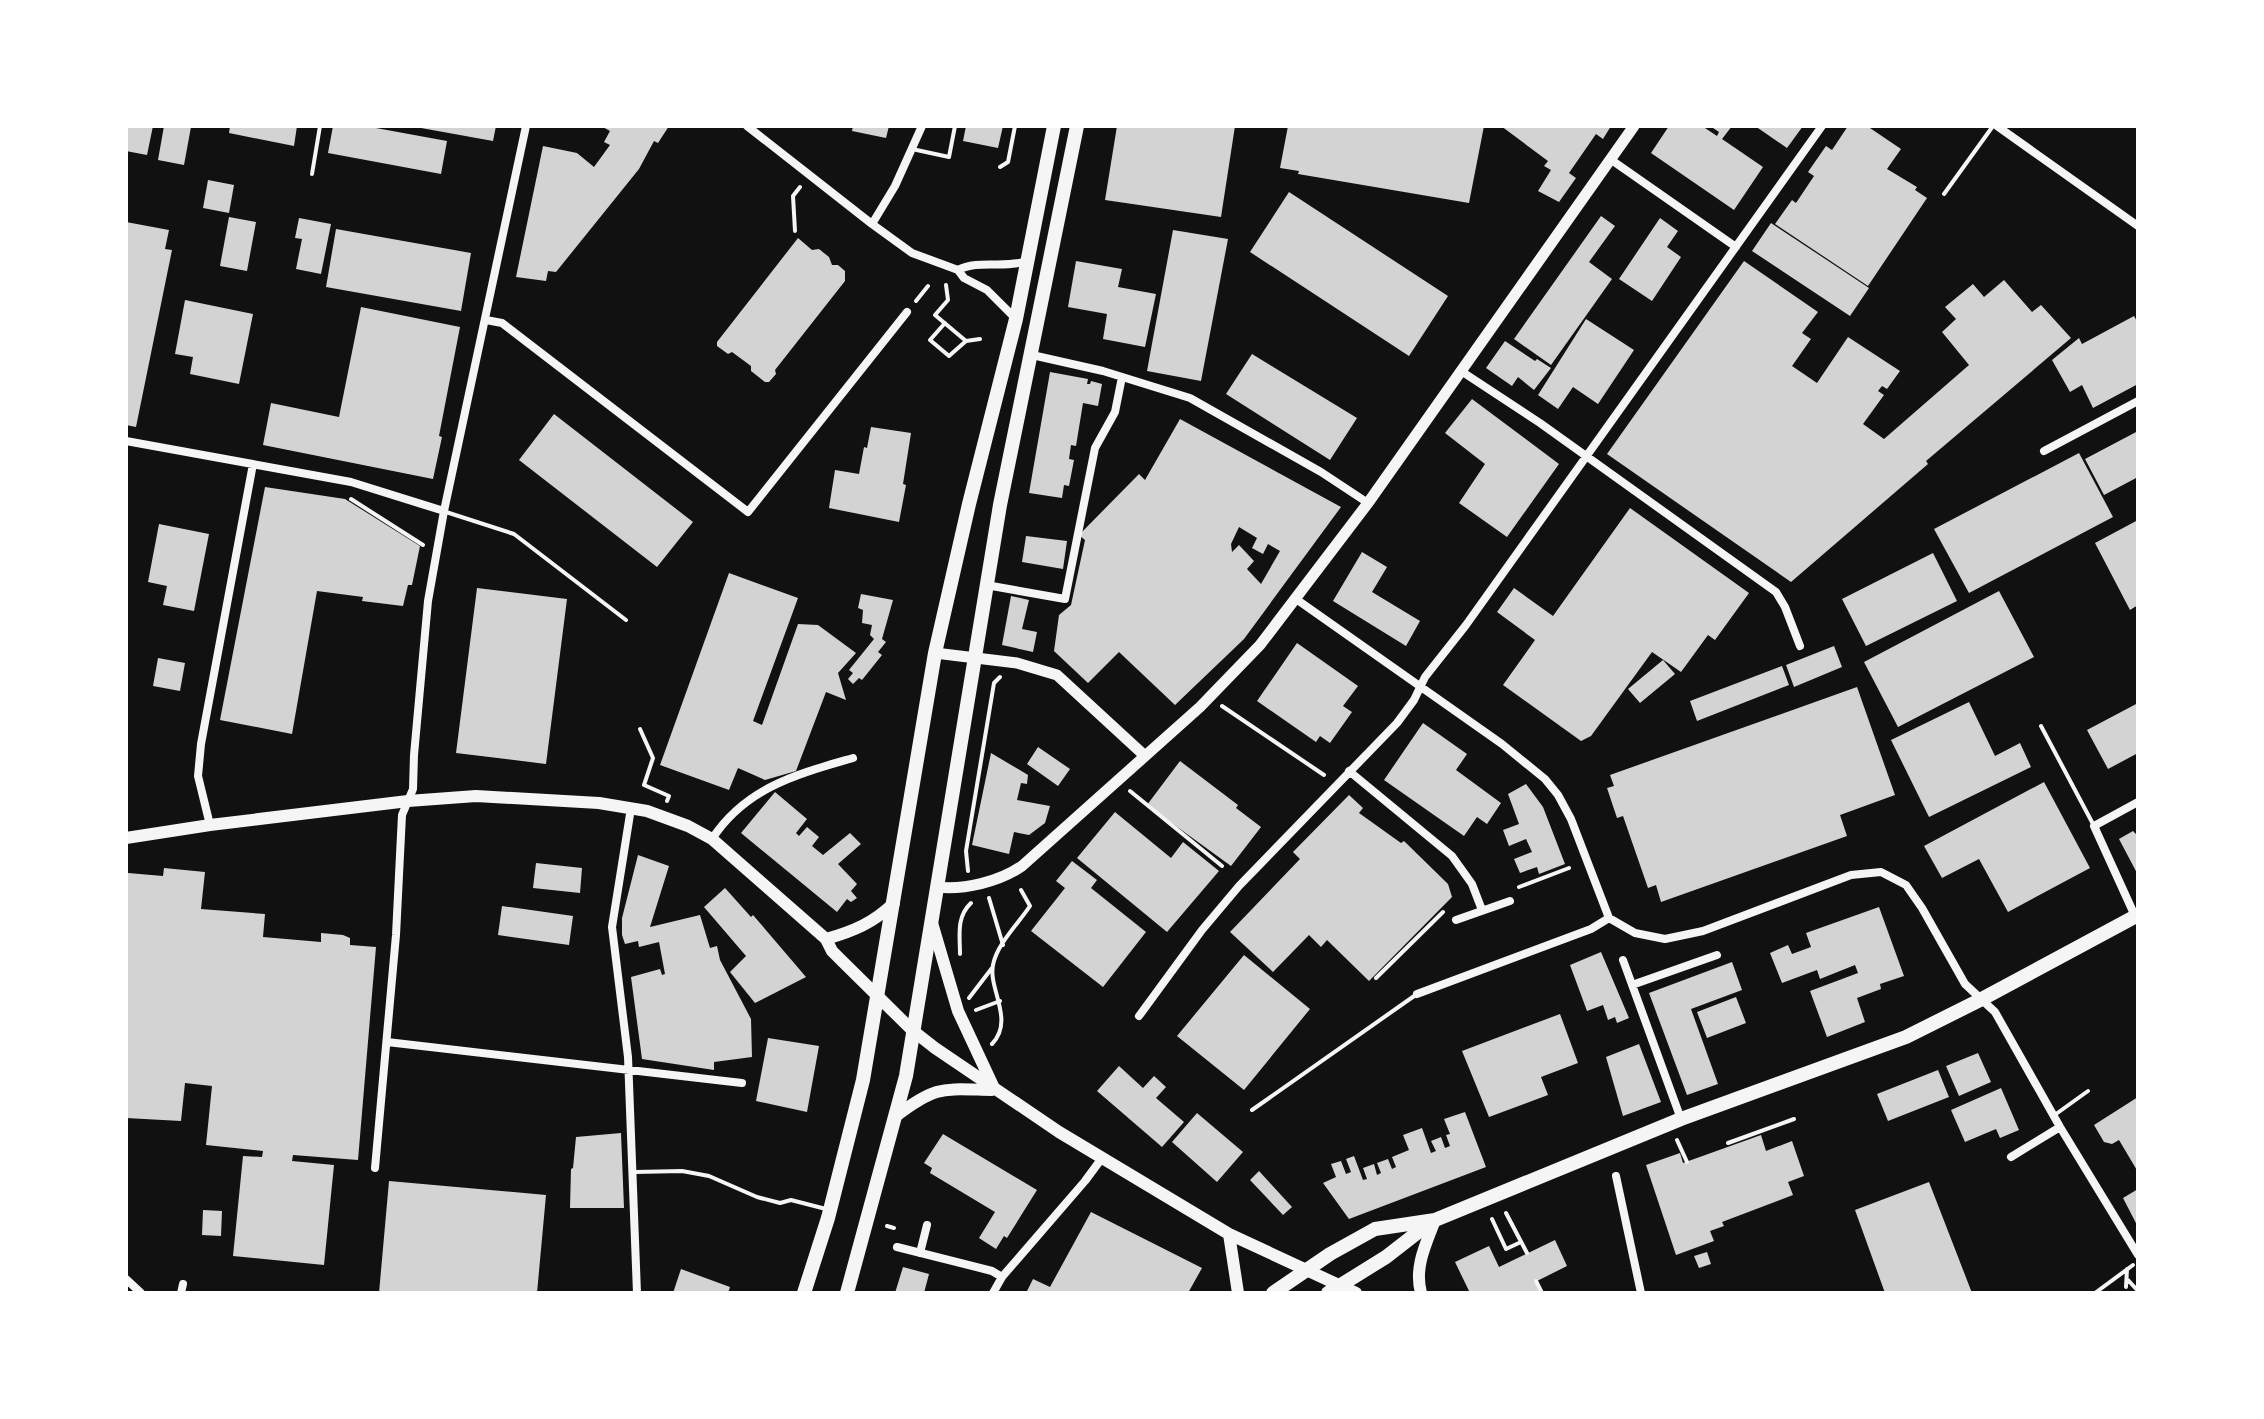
<svg xmlns="http://www.w3.org/2000/svg" width="2264" height="1419" font-family="'Crimson Pro',serif">
	<style>
		.building { fill: #d3d3d3; fill-rule: evenodd }
		.lines { fill: none; stroke-linecap: round; stroke-linejoin: round }
		.path { stroke: #f5f5f5; stroke-width: 4 }
		.service { stroke: #f5f5f5; stroke-width: 4 }
		.minor { stroke: #f5f5f5; stroke-width: 8 }
		.tertiary { stroke: #f5f5f5; stroke-width: 11 }
		.secondary { stroke: #f5f5f5; stroke-width: 12 }
		.primary { stroke: #f5f5f5; stroke-width: 14 }
	</style>
	<rect width="100%" height="100%" fill="#111"/>
	<path class="building" d="M126 126H153L147 155 126 151Z
		M164 126 191 127 184 165 158 160Z
		M230 126H297L294 146 229 133Z
		M333 126H365L447 141 441 174 328 153Z
		M410 126H496L493 141Z
		M601 126H669L658 143 654 141 639 169 556 272 548 271 546 281 516 277 543 146 577 153 594 167 610 145 604 142 610 131Z
		M853 126H889L886 138 852 131Z
		M966 126H1003L998 148 963 141Z
		M1117 126H1235L1221 217 1105 200Z
		M1288 126H1484L1469 203 1298 174 1299 171 1280 168Z
		M1501 126H1611L1603 139 1596 134 1569 173 1576 178 1559 202 1538 191 1551 170 1544 166 1548 161Z
		M1669 126H1702L1717 136 1719 132 1710 126H1732L1722 139 1763 167 1734 210 1651 153Z
		M1755 126H1803L1787 148Z
		M1848 126H1867L1901 149 1887 169 1917 187 1915 190 1927 198 1868 286 1775 224 1792 200 1796 203 1814 176 1808 172 1826 146 1832 150Z
		M208 180 234 185 229 213 203 208Z
		M1289 192 1448 296 1409 356 1250 252Z
		M1601 216 1615 226 1589 262 1612 279 1551 365 1514 339Z
		M229 217 256 222 247 271 220 266Z
		M299 218 331 224 321 274 296 269 302 239 295 238Z
		M1660 218 1678 231 1667 247 1681 257 1652 301 1619 279Z
		M126 222 169 230 165 249 172 250 136 427 126 425Z
		M1771 223 1869 288 1850 316 1752 251Z
		M336 229 471 253 461 311 326 287Z
		M1173 230 1228 239 1201 381 1147 371Z
		M798 238 812 250 819 249 829 257 832 265H838L845 271V281L775 370 776 374 769 382H765L751 371V366L732 352 728 354 717 346V342Z
		M1076 261 1122 269 1118 287 1156 294 1145 347 1103 339 1107 314 1068 307Z
		M1744 261 1818 312 1802 333 1811 339 1792 366 1817 383 1848 337 1900 371 1887 389 1882 386 1878 391 1884 395 1863 424 1884 439 1969 365 1942 332 1956 319 1945 307 1973 284 1984 297 2004 280 2032 312 2041 305 2071 338 1926 461 1928 464 1791 582 1607 454Z
		M185 300 253 314 239 384 190 374 193 357 175 354Z
		M361 307 460 327 439 436 442 437 433 479 263 445 271 403 339 417Z
		M2134 316 2138 323V384L2093 408 2082 385 2070 392 2052 360 2079 338 2082 344Z
		M1586 319 1634 350 1598 404 1573 387 1558 409 1538 395Z
		M1505 341 1535 361 1537 359 1551 368 1534 390 1518 377 1512 386 1486 368Z
		M1252 354 1357 418 1330 460 1226 394Z
		M1050 372 1088 379 1087 384H1090L1091 381 1102 384 1098 406 1083 403 1076 446 1071 445 1069 459 1074 460 1069 486 1064 485 1062 498 1029 493Z
		M1472 399 1559 464 1507 537 1459 503 1485 464 1445 433Z
		M554 414 693 522 657 567 519 460Z
		M1180 419 1341 507 1244 639 1175 705 1119 652 1088 683 1054 651 1059 615 1071 605 1085 540 1079 535 1139 474 1145 480ZM1239 527 1257 538 1252 548 1263 554 1268 544 1280 551 1261 584 1247 569 1254 561 1239 545 1232 552 1231 544Z
		M871 427 911 433 903 484 906 485 899 522 829 508 835 470 859 474 864 447 867 448Z
		M2138 431V477L2104 495 2085 459Z
		M2079 453 2113 517 1969 593 1934 529Z
		M265 487 345 499 420 546 412 585H408L403 606 362 601 363 597 317 591 292 734 220 720Z
		M1630 508 1749 593 1715 640 1708 635 1681 672 1652 652 1591 736 1581 741 1503 685 1535 640 1497 612 1514 588 1553 616Z
		M2138 520V605L2130 610 2095 543Z
		M159 524 209 534 194 611 163 605 167 586 148 582Z
		M1026 536 1067 541 1063 569 1022 562Z
		M1362 552 1387 567 1372 592 1420 621 1406 646 1333 601Z
		M1933 553 1957 601 1866 646 1842 599Z
		M729 573 798 598 753 721 762 725 798 624 818 625 856 653 838 673 846 700 826 692 796 771 765 780 738 768 729 790 660 765Z
		M477 588 567 599 546 764 456 753Z
		M1999 591 2034 657 1898 727 1864 662Z
		M861 594 893 600 882 639 886 642 878 652 882 655 862 680 859 678 853 684 848 679 853 673 849 670 874 639 870 635 872 625 862 623 863 610 858 608Z
		M1011 596 1029 600 1022 629 1037 632 1033 652 1002 645Z
		M1297 643 1358 686 1343 706 1352 712 1330 743 1320 736 1316 742 1257 701Z
		M1834 646 1842 667 1794 687 1786 665Z
		M158 658 185 663 180 691 153 686Z
		M1663 660 1675 674 1640 703 1628 689Z
		M1782 666 1789 685 1697 721 1690 701Z
		M1857 687 1895 795 1840 815 1847 836 1661 902 1656 885 1648 888 1623 816 1617 818 1607 788 1614 786 1610 775Z
		M1969 702 1995 756 2020 743 2031 767 1929 817 1891 740Z
		M2138 703V753L2108 769 2087 730Z
		M1423 723 1467 754 1456 770 1501 803 1487 824 1477 817 1464 836 1384 780Z
		M1038 747 1070 769 1058 786 1027 764Z
		M991 753 1028 775 1027 784 1021 783 1017 800 1050 806 1045 823 1029 835 1014 832 1009 854 972 845Z
		M1180 761 1238 805 1236 808 1261 827 1231 866 1147 805Z
		M2044 782 2090 868 2008 912 1979 859 1942 878 1924 846Z
		M1526 784 1543 807 1565 864 1539 874 1537 867 1520 873 1514 859 1532 852 1526 839 1509 846 1503 830 1519 824 1508 794Z
		M775 792 807 819 796 833 799 836 807 827 819 837 812 846 823 855 850 833 861 844 838 864 857 884 851 891 857 898 851 902 847 899 837 912 741 833Z
		M1349 795 1363 808 1359 813 1401 843 1404 841 1448 884 1452 897 1369 981 1327 940 1321 947 1309 935 1273 972 1230 932 1300 859 1293 852Z
		M1115 812 1171 858 1183 842 1219 871 1167 932 1077 858Z
		M2133 831 2138 836V875L2119 839Z
		M638 855 669 866 650 927 700 915 710 948 717 946 720 960 751 1019 752 1057 714 1062V1070L642 1059 631 977 660 969 662 975 665 974 659 942 639 947 638 941 625 944 622 935V918Z
		M1072 861 1097 880 1091 888 1146 932 1103 987 1031 931 1065 888 1056 881Z
		M536 863 582 868 580 893 533 888Z
		M164 868 205 872 201 909 265 914 263 937 321 942V933L343 935 350 938V945L376 947 358 1160 293 1155 292 1161 334 1165 324 1265 233 1256 243 1156 262 1157 263 1151 206 1145 212 1086 185 1083 181 1121 126 1118 128 873 163 876Z
		M725 888 751 917 753 915 806 977 755 1003 730 972 746 956 704 907Z
		M502 906 573 916 569 945 498 935Z
		M1879 907 1904 976 1880 984 1881 989 1857 998 1865 1022 1827 1037 1810 991 1858 973 1855 965 1820 979 1817 970 1782 983 1770 953 1788 945 1792 954 1811 947 1806 933Z
		M1601 952 1629 1018 1617 1023 1615 1017 1608 1020 1603 1005 1587 1011 1570 965Z
		M1244 955 1310 1009 1244 1090 1177 1036Z
		M1732 962 1742 990 1691 1009 1718 1084 1687 1095 1649 993Z
		M1736 997 1746 1023 1707 1038 1697 1012Z
		M1560 1014 1578 1063 1541 1077 1548 1095 1489 1117 1462 1051Z
		M768 1038 819 1046 807 1112 756 1101Z
		M1639 1044 1661 1102 1623 1116 1606 1057Z
		M1978 1053 1991 1082 1959 1096 1946 1066Z
		M1119 1066 1143 1088 1154 1076 1166 1087 1156 1098 1184 1122 1162 1147 1097 1091Z
		M1938 1070 1949 1097 1888 1121 1877 1094Z
		M2001 1088 2019 1130 2000 1138 1996 1129 1965 1142 1951 1110Z
		M2138 1097V1172L2119 1140 2112 1144 2104 1142 2094 1125Z
		M1465 1112 1486 1167 1349 1219 1323 1183 1336 1177 1331 1164 1341 1161 1346 1174 1351 1172 1346 1159 1354 1156 1363 1180 1367 1179 1363 1168 1374 1164 1377 1175 1381 1173 1377 1163 1388 1159 1392 1169 1396 1167 1392 1157 1409 1150 1403 1135 1422 1128 1431 1153 1436 1151 1431 1141 1441 1137 1445 1148 1450 1146 1446 1135 1450 1134 1444 1119Z
		M1197 1113 1243 1152 1217 1182 1172 1142Z
		M621 1133 624 1208H570L571 1169 573 1168 576 1137Z
		M943 1134 1037 1190 1007 1238 1004 1236 996 1249 979 1238 995 1212 930 1173 932 1168 924 1163Z
		M1761 1135 1766 1151 1792 1141 1804 1176 1788 1182 1793 1195 1722 1222 1724 1226 1710 1231 1714 1241 1676 1255 1646 1165 1680 1153 1683 1163Z
		M1259 1171 1292 1207 1283 1215 1250 1180Z
		M389 1181 546 1195 537 1293H379Z
		M1929 1182 1972 1293H1885L1855 1210Z
		M2138 1189V1227L2123 1198Z
		M203 1210 222 1211 221 1236 202 1235Z
		M1091 1212 1202 1268 1188 1293H1026L1033 1279 1050 1287Z
		M1555 1240 1567 1266 1535 1282 1540 1293H1470L1455 1262 1489 1246 1499 1267Z
		M1707 1252 1711 1264 1699 1268 1694 1256Z
		M903 1267 929 1274 924 1293H895Z
		M681 1269 730 1287 728 1293H673Z"/>
	<g class="lines">
		<path class="path" d="M312 174 320 126
			M795 231 793 196 800 187
			M946 285 948 300 935 315 966 341 980 339
			M916 301 928 286
			M945 323 930 340 949 356 966 341
			M351 499 423 545
			M1222 706 1324 775
			M640 729 653 758 644 785 669 796 667 801
			M1130 791 1222 866
			M968 871 966 851 994 683 1000 677
			M1519 887 1569 868
			M989 898 1003 945
			M960 954C960 936 956 917 971 903
			M1376 978 1443 912
			M969 998 992 968
			M976 1010 1000 1001
			M992 1044C1015 1020 988 989 993 965 997 944 1018 924 1030 906L1021 890
			M1677 1140 1687 1162
			M1728 1143 1794 1119
			M1506 1213 1527 1253
			M1492 1219 1506 1249 1521 1242
			M887 1226 894 1228
			M2128 1280 2138 1291
			M1536 1281 1542 1293
			M2126 1287 2127 1269
			M2095 1293 2133 1265"/>
		<path class="service" d="M912 149 949 157 955 126
			M1000 167 1008 162 1015 126
			M1944 194 1993 126
			M446 512 514 534 626 620
			M2041 726 2093 824
			M1252 1110 1417 994
			M2056 1114 2088 1091
			M635 1172 682 1171 709 1176 757 1197 780 1203 791 1200 826 1209"/>
		<path class="minor" d="M747 126 872 224 912 253 958 270 964 278 987 290 1016 319
			M1997 126 2138 226
			M1610 159 1736 247
			M872 224 895 186 922 126
			M958 270C978 259 1005 269 1027 261
			M486 320 502 323 748 512 907 312
			M1032 355 1103 371 1190 398 1321 472 1368 503
			M1461 371 1540 423 1776 592 1785 607 1800 646
			M126 441 351 482 444 511
			M2044 451 2138 401
			M986 585 1065 599 1095 448 1115 412 1122 377
			M1296 599 1502 744 1545 779 1558 795 1571 819 1609 918
			M1349 771 1452 856 1472 884 1482 910
			M631 808 612 927 628 1057 637 1293
			M210 825 198 776 201 744 253 464
			M712 839C746 787 798 774 853 758
			M2135 916 2094 826 2138 802
			M1609 918 1635 933 1665 939 1703 931 1851 875 1881 872 1906 885 1922 908 1965 984 1995 1012 2060 1127 2138 1255
			M1456 920 1510 901
			M1623 960 1681 1119
			M1632 985 1717 955
			M1417 994 1591 929 1609 918
			M1139 1016 1202 930 1239 886 1397 723 1414 700 1425 677 1466 625 1822 126
			M387 1042 742 1083
			M2011 1157 2060 1127
			M375 1168 396 935 402 815 413 789 414 755 428 601 444 511 526 126
			M1616 1176 1641 1293
			M897 1247 992 1271 1002 1277
			M920 1253 927 1225
			M126 1279 141 1293
			M181 1293 183 1284
			M993 1293 1002 1277 1085 1181 1102 1158"/>
		<path class="tertiary" d="M935 653 1017 663 1057 675 1145 756
			M937 887C964 890 999 882 1022 866L1200 707 1260 645 1368 503 1634 126"/>
		<path class="secondary" d="M126 838 210 825 408 801 476 796 599 803 647 811 688 826 712 839 826 939 832 951 841 960 912 1030 935 1048 1059 1132 1229 1234 1356 1293
			M932 923 958 1011 994 1088
			M826 939C854 931 873 923 894 903
			M896 1116C937 1085 942 1089 992 1090
			M1229 1234 1238 1293
			M1421 1293C1414 1267 1426 1244 1435 1220"/>
		<path class="primary" d="M804 1293 828 1218 863 1080 935 653 969 504 1016 319 1054 126
			M847 1293 906 1076 1000 505 1077 126
			M1273 1293 1330 1254 1375 1229 1435 1220 1681 1119 1906 1037 1980 1000 2138 915
			M1328 1293 1386 1257 1431 1222"/>
	</g>
	<rect width="2264" height="1419" fill="none" stroke="#ffffff" stroke-width="256"/>
</svg>
